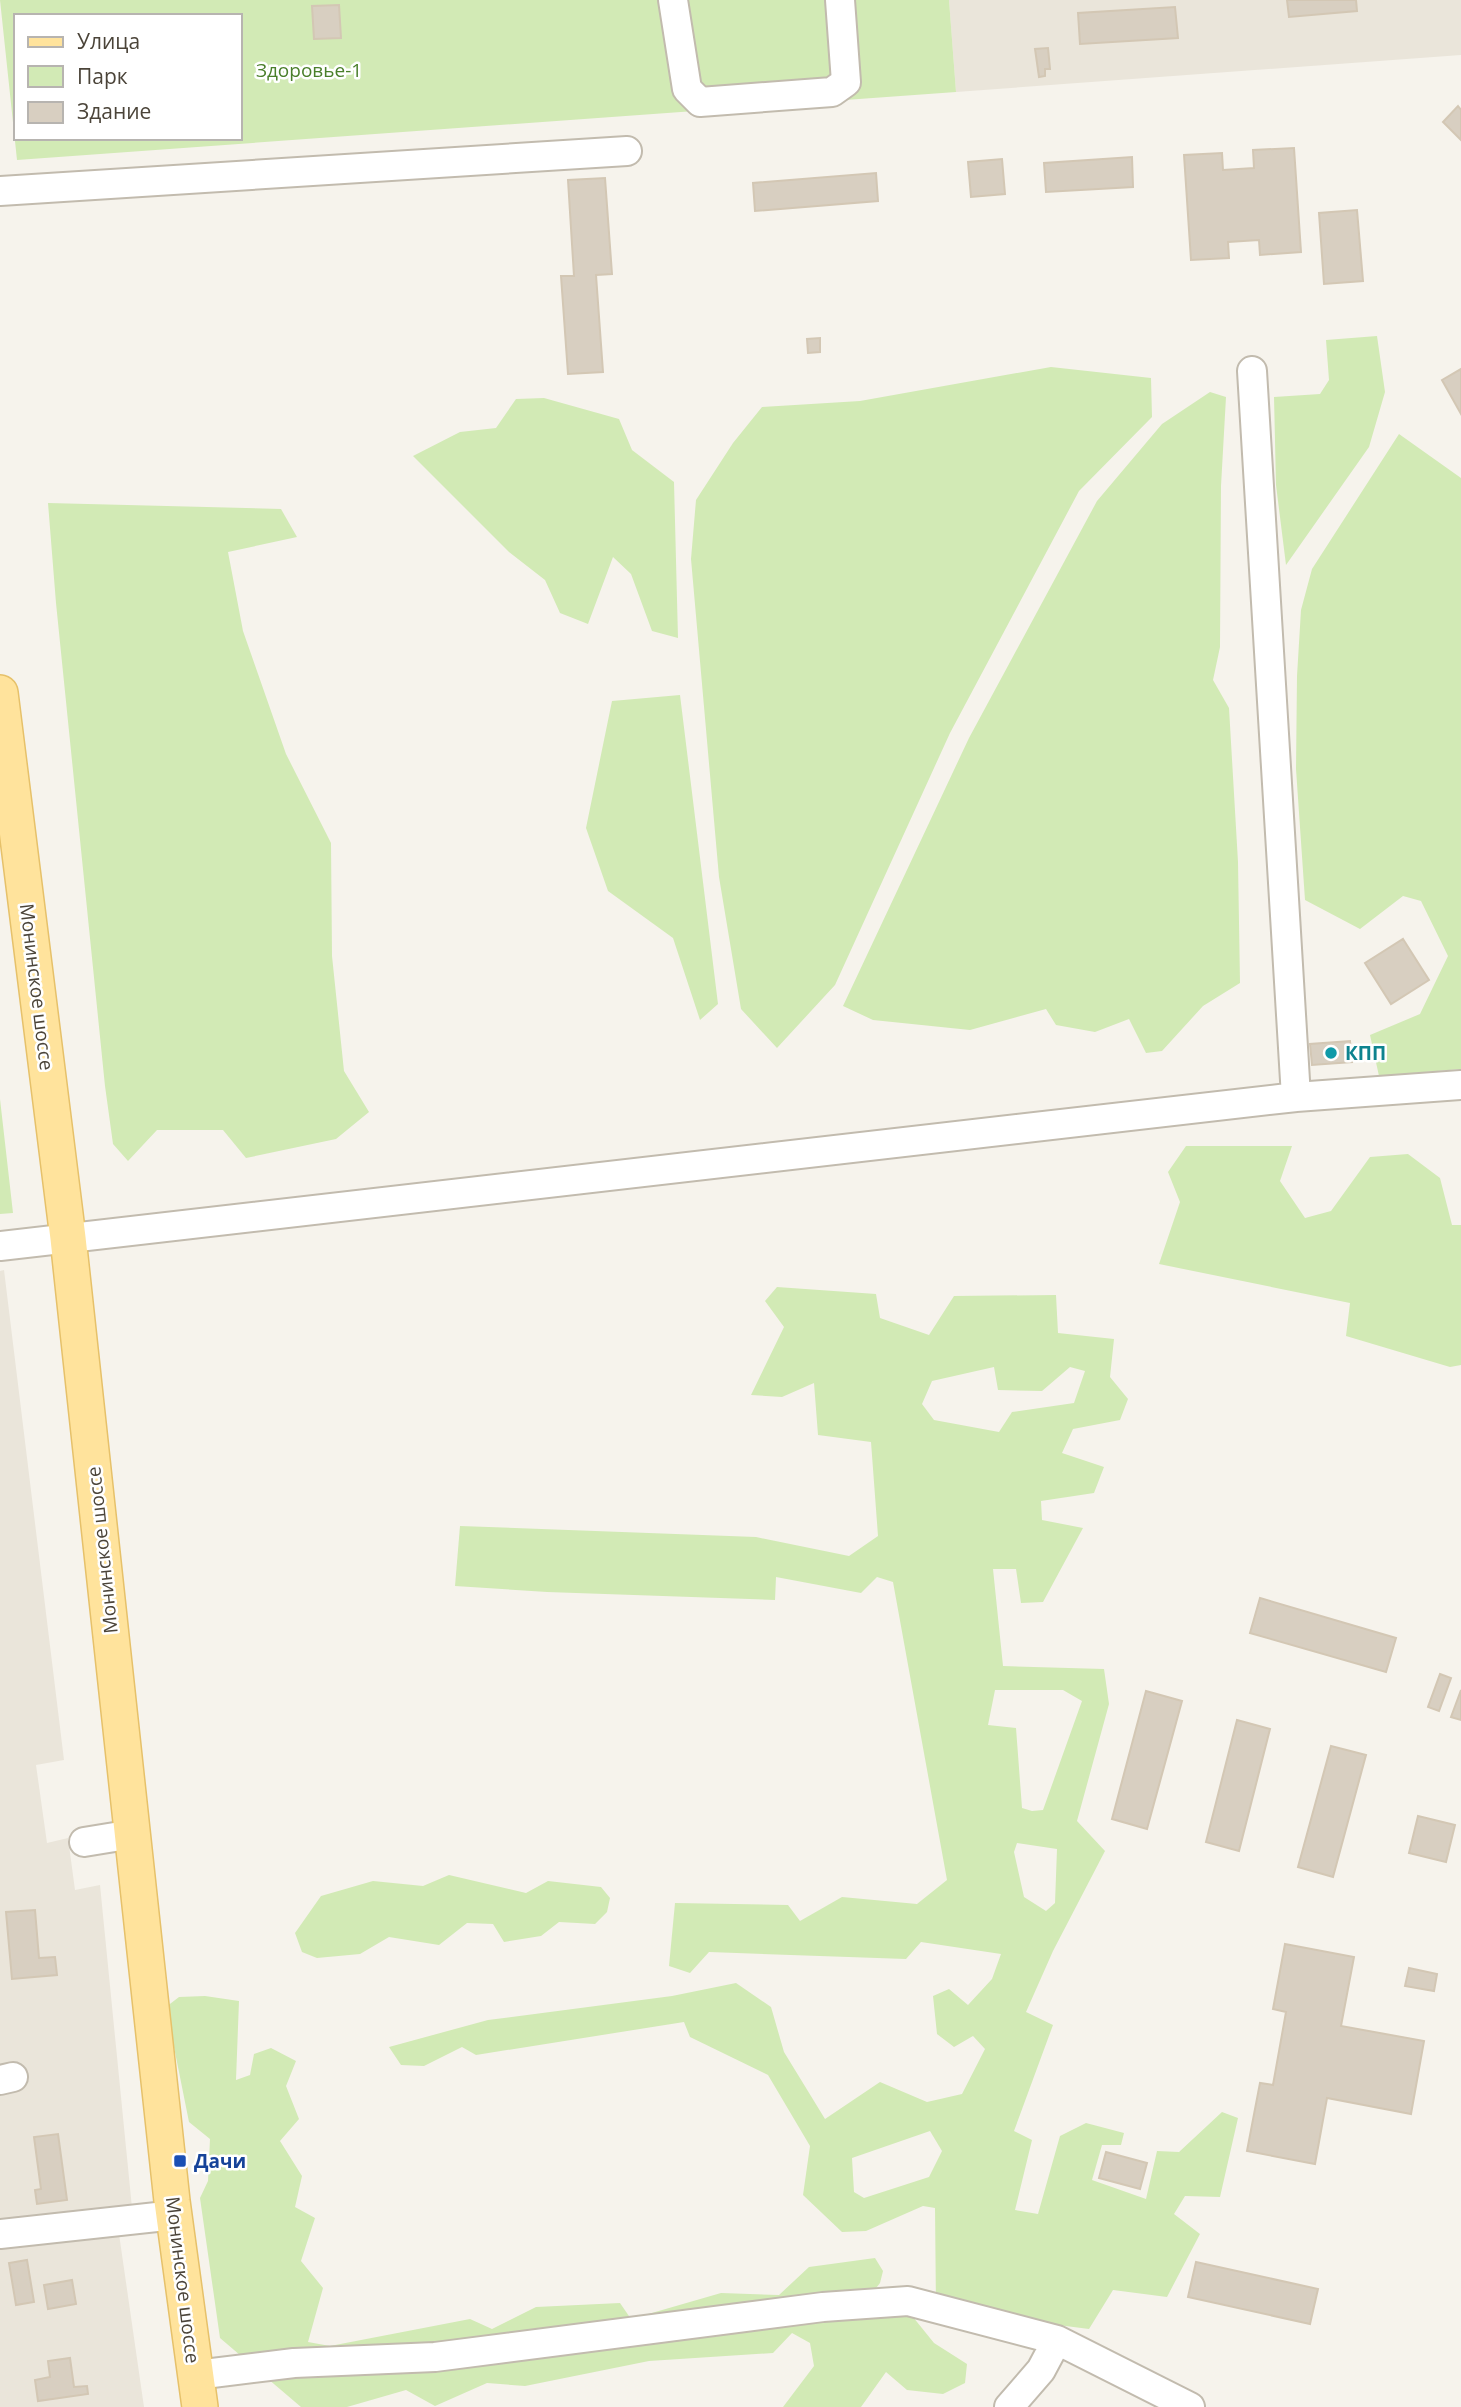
<svg xmlns="http://www.w3.org/2000/svg" width="1461" height="2407" font-family="'Open Sans',sans-serif">
	<style>
		.residential { fill: #eae5da }
		.green { fill: #d2eab5; fill-rule: evenodd }
		.building { fill: #d8cfc1; stroke: #d3c7b4; stroke-width: 2 }
		.lines { fill: none; stroke-linecap: round; stroke-linejoin: round }
		.minor-casing { stroke: #c2bbae; stroke-width: 32 }
		.major-casing { stroke: #e6c16a; stroke-width: 38 }
		.minor { stroke: #fff; stroke-width: 28 }
		.major { stroke: #ffe39c; stroke-width: 35 }
		.culture-dot { fill: #0f9aa8; stroke: #fff; stroke-width: 2.5 }
		.transit-dot { fill: #1a4fb4; stroke: #fff; stroke-width: 2.5 }
		.labels { text-anchor: middle; dominant-baseline: central; stroke-width: 5; stroke-linejoin: round; paint-order: stroke }
		.park-label { font-size: 19px; fill: #4a7f2a; stroke: #fff }
		.street-label { font-size: 19px; fill: #4b4439; stroke: #fff }
		.culture-label { font-size: 19px; font-weight: bold; fill: #0d838f; stroke: #fff; text-anchor: start }
		.transit-label { font-size: 19px; font-weight: bold; fill: #164399; stroke: #fff; text-anchor: start }
	</style>
	<rect width="100%" height="100%" fill="#f6f3ec"/>
	<path class="residential" d="M949 0H1461V55L956 92Z
		M4 1270 64 1760 36 1765 47 1843 68 1838 75 1890 100 1885 132 2208 0 2225V1271Z
		M119 2234 144 2407H0V2246Z"/>
	<path class="green" d="M0 0H949L956 92 17 160ZM16 16H240V138H16Z
		M1377 336 1385 392 1369 447 1286 565 1276 485 1274 397 1320 394 1329 380 1326 340Z
		M1051 367 1151 378 1152 417 1079 491 950 733 835 985 777 1048 741 1009 719 877 691 559 696 500 733 443 762 407 860 401Z
		M1210 392 1226 397 1221 486 1220 647 1213 680 1229 708 1238 862 1240 983 1203 1006 1162 1051 1146 1053 1129 1019 1095 1032 1056 1025 1046 1009 970 1030 873 1020 843 1006 969 738 1097 501 1162 424Z
		M544 398 619 419 632 450 674 482 678 638 652 631 631 574 613 557 588 624 560 613 545 580 509 552 413 456 460 432 496 428 516 399Z
		M1399 434 1461 478V1069L1379 1076 1370 1035 1420 1014 1448 956 1421 901 1403 896 1360 929 1305 900 1296 769 1297 676 1301 610 1312 569Z
		M48 503 281 509 297 537 228 552 243 631 286 754 331 843 332 956 344 1071 369 1112 336 1139 246 1158 223 1130H157L128 1161 113 1144 105 1086 56 603Z
		M680 695 718 1004 700 1020 673 938 608 891 586 828 612 701Z
		M0 1099 13 1213 0 1214Z
		M1186 1146H1292L1280 1181 1305 1218 1331 1211 1370 1157 1408 1154 1440 1178 1452 1225H1461V1365L1450 1367 1346 1336 1350 1303 1159 1264 1180 1202 1168 1172Z
		M777 1287 876 1294 880 1318 929 1335 954 1296 1056 1295 1058 1333 1114 1339 1110 1377 1128 1399 1120 1420 1073 1429 1062 1453 1104 1467 1094 1493 1041 1501 1042 1520 1083 1528 1043 1602 1021 1603 1016 1569H993L1003 1666 1104 1669 1109 1704 1077 1821 1105 1851 1053 1951 1026 2012 1053 2025 1014 2131 1032 2140 1015 2210 1038 2214 1060 2136 1086 2123 1124 2133 1121 2145H1102L1092 2180 1146 2199 1157 2151 1179 2152 1222 2112 1238 2118 1220 2197 1185 2196 1174 2214 1200 2234 1167 2297 1113 2290 1089 2329 1058 2325 1035 2344 936 2307 935 2208 923 2206 866 2231 842 2232 803 2195 810 2146 768 2075 690 2037 684 2022 476 2055 462 2047 424 2066 401 2065 389 2047 488 2020 672 1996 736 1983 771 2007 784 2052 825 2119 880 2082 927 2102 962 2094 985 2049 973 2036 954 2047 937 2034 933 1996 949 1989 968 2005 992 1979 1001 1954 921 1942 906 1959 709 1952 690 1973 669 1966 675 1903 788 1905 800 1921 842 1897 917 1904 947 1880 893 1582 877 1577 861 1593 776 1577 775 1600 547 1592 455 1586 460 1526 756 1537 849 1556 878 1536 871 1442 818 1435 814 1383 782 1397 751 1395 784 1327 765 1301ZM994 1367 998 1390 1042 1391 1070 1367 1085 1371 1074 1403 1012 1412 999 1432 934 1420 922 1404 932 1381ZM995 1690H1063L1082 1701 1043 1810 1032 1811 1022 1808 1016 1728 988 1725ZM1017 1843 1057 1849 1055 1903 1046 1911 1024 1897 1014 1852ZM930 2131 942 2151 929 2177 864 2198 854 2192 852 2158Z
		M449 1875 526 1893 548 1881 601 1887 610 1898 607 1912 595 1924 559 1922 541 1936 504 1942 493 1924 467 1923 439 1945 389 1937 360 1954 317 1958 302 1952 295 1933 321 1896 373 1881 423 1886Z
		M205 1996 239 2001 236 2080 250 2075 254 2054 271 2048 296 2061 286 2086 299 2119 280 2141 302 2176 295 2207 315 2218 301 2261 323 2288 308 2342 330 2346 470 2319 492 2329 536 2307 620 2303 631 2319 721 2293 779 2295 809 2267 875 2258 883 2271 880 2283 859 2310 913 2317 934 2343 967 2364 965 2383 943 2394 907 2390 886 2372 861 2407H783L814 2366 810 2343 792 2333 773 2353 649 2361 525 2386 487 2383 435 2406 406 2390 347 2407H301L220 2338 200 2198 208 2181 210 2139 189 2122 166 2007 179 1997Z"/>
	<path class="building" d="M1287 0H1356L1357 11 1289 17Z
		M339 5 341 38 314 39 312 6Z
		M1175 7 1178 38 1080 44 1078 13Z
		M1048 48 1050 69H1045V76L1039 77 1035 49Z
		M1458 106 1461 110V140L1443 122Z
		M1294 148 1301 252 1260 255 1259 240 1228 242 1229 258 1191 260 1184 155 1222 153 1223 170 1254 168 1253 150Z
		M1132 157 1133 187 1046 192 1044 163Z
		M1002 159 1005 194 971 197 968 162Z
		M876 173 878 201 755 211 753 183Z
		M605 178 612 274 596 275 603 372 568 374 561 276H574L568 180Z
		M1357 210 1363 281 1324 284 1319 213Z
		M820 338V352L808 353 807 339Z
		M1461 369V414L1442 380Z
		M1403 939 1429 980 1391 1004 1365 963Z
		M1350 1041 1352 1062 1312 1065 1310 1044Z
		M1260 1598 1396 1638 1386 1672 1250 1633Z
		M1440 1674 1451 1678 1439 1711 1428 1707Z
		M1461 1690V1720L1451 1717Z
		M1146 1691 1182 1701 1147 1829 1112 1819Z
		M1237 1720 1270 1729 1239 1851 1206 1842Z
		M1331 1746 1366 1755 1333 1877 1298 1867Z
		M1418 1816 1455 1825 1446 1862 1409 1853Z
		M35 1910 39 1958 55 1957 57 1975 12 1979 6 1912Z
		M1285 1944 1354 1957 1341 2026 1424 2041 1411 2114 1327 2098 1315 2164 1247 2151 1260 2083 1273 2085 1286 2012 1273 2009Z
		M1409 1968 1437 1974 1434 1991 1405 1986Z
		M58 2134 67 2200 37 2204 35 2190 41 2189 34 2137Z
		M1106 2152 1147 2163 1140 2189 1099 2178Z
		M27 2260 34 2302 16 2305 9 2263Z
		M1196 2262 1318 2289 1310 2324 1188 2297Z
		M72 2280 76 2304 48 2309 44 2285Z
		M70 2358 74 2387 87 2386 88 2394 38 2401 35 2380 50 2377 48 2361Z"/>
	<g class="lines">
		<g class="minor-casing">
			<path id="minor" d="M673 0 687 89 700 102 832 92 846 82 840 0
				M0 191 627 151
				M1252 371 1296 1097
				M0 1246 1296 1097 1461 1085
				M84 1842 133 1834
				M0 2080 13 2077
				M0 2234 175 2215
				M196 2375 294 2363 435 2357 823 2307 908 2301 1057 2340 1190 2407
				M1009 2407 1041 2370 1057 2340"/>
		</g>
		<g class="major-casing">
			<path id="major" d="M0 693 68 1238 172 2201 200 2407"/>
		</g>
		<use href="#minor" class="minor"/>
		<use href="#major" class="major"/>
	</g>
	<circle class="culture-dot" cx="1331" cy="1053" r="7"/>
	<rect class="transit-dot" x="173" y="2154" width="14" height="14" rx="3.5"/>
	<g class="labels">
		<g class="park-label">
			<text x="309" y="70">Здоровье-1</text>
		</g>
		<g class="street-label">
			<text transform="translate(37 987) rotate(83)">Монинское шоссе</text>
			<text transform="translate(102 1550) rotate(-96)">Монинское шоссе</text>
			<text transform="translate(183 2280) rotate(83)">Монинское шоссе</text>
		</g>
		<g class="culture-label">
			<text x="1345" y="1053">КПП</text>
		</g>
		<g class="transit-label">
			<text x="194" y="2161">Дачи</text>
		</g>
	</g>
	<rect x="14" y="14" width="228" height="126" fill="#ffffff" stroke="#b7b4b0" stroke-width="2"/>
	<rect x="28" y="37" width="35" height="10" fill="#ffe39c" stroke="#b7b4b0" stroke-width="2"/>
	<text x="77" y="49" font-size="21" fill="#4b4439">Улица</text>
	<rect x="28" y="66" width="35" height="21" fill="#d2eab5" stroke="#b7b4b0" stroke-width="2"/>
	<text x="77" y="84" font-size="21" fill="#4b4439">Парк</text>
	<rect x="28" y="102" width="35" height="21" fill="#d8cfc1" stroke="#b7b4b0" stroke-width="2"/>
	<text x="77" y="119" font-size="21" fill="#4b4439">Здание</text>
</svg>
